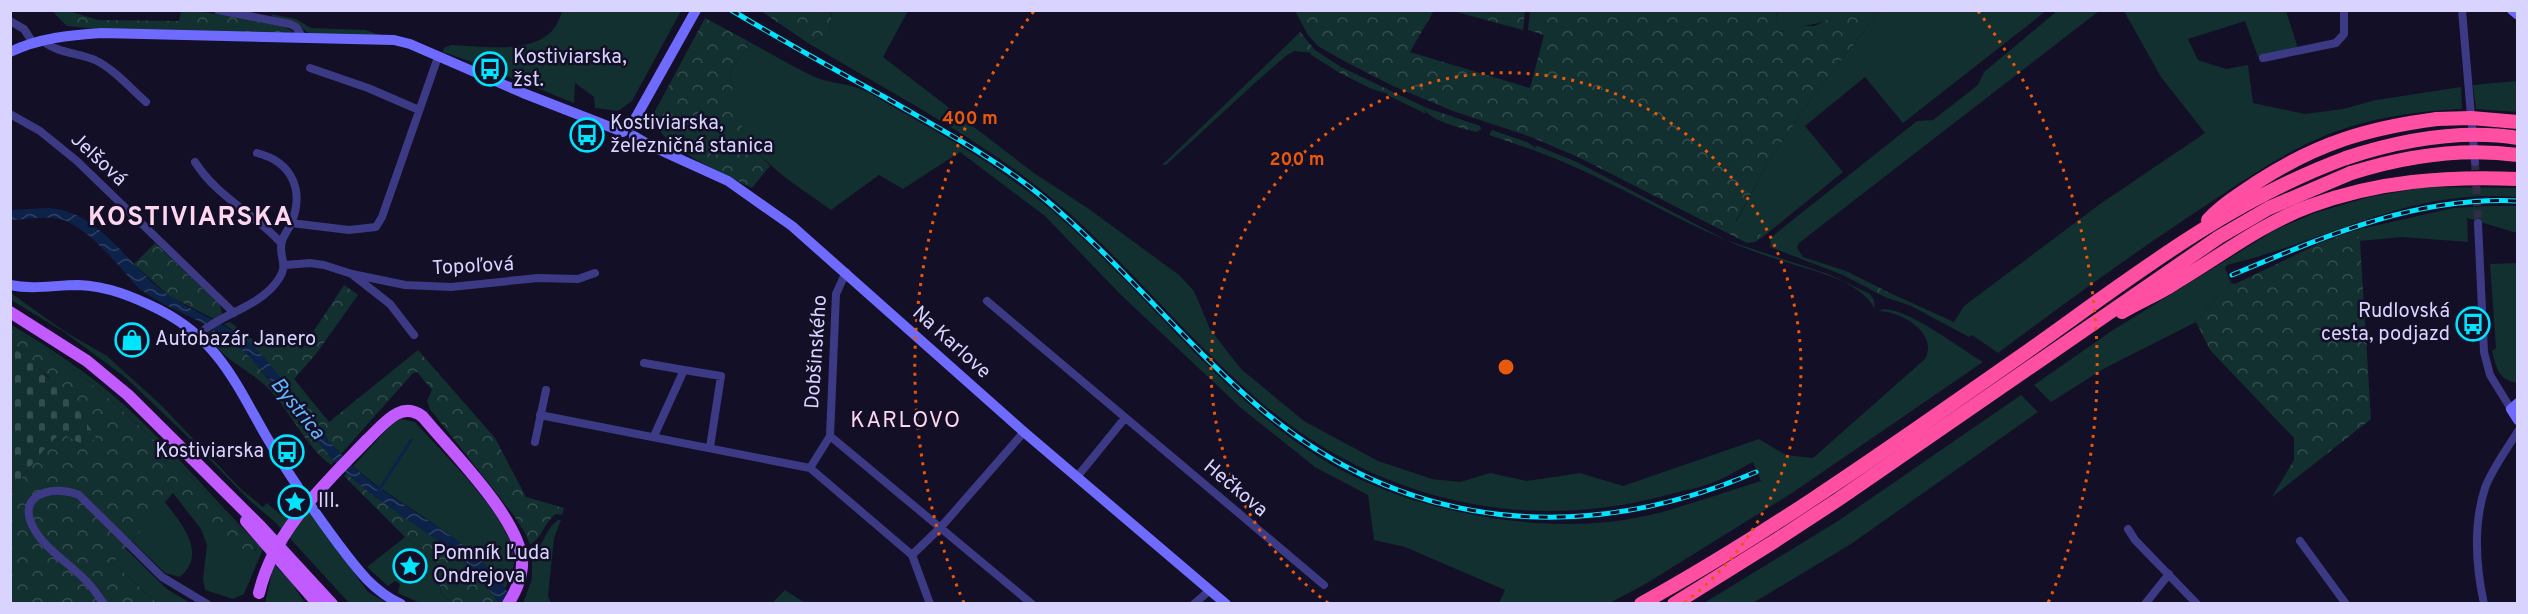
<svg xmlns="http://www.w3.org/2000/svg" width="2528" height="614" font-family="Overpass,sans-serif">
	<style>
		.green { fill: #12302f }
		.forest { fill: url(#forest-crowns) }
		.cemetery { fill: url(#cemetery-stones) }
		.water { fill: url(#water-waves) }
		.lines { fill: none; stroke-linecap: round; stroke-linejoin: round }
		.stream { stroke: #0c2248; stroke-width: 3 }
		.street-tunnel { stroke: #312d47; stroke-width: 8; stroke-dasharray: 8 4; stroke-linecap: butt }
		.street { stroke: #3d3a85; stroke-width: 8 }
		.secondary { stroke: #6f6bff; stroke-width: 10 }
		.primary { stroke: #c25bff; stroke-width: 12 }
		.highway { stroke: #ff4fa3; stroke-width: 14 }
		.rail-casing { stroke: #00e5ff; stroke-width: 5 }
		.rail { stroke: #130f26; stroke-width: 3; stroke-dasharray: 9; stroke-linecap: butt }
		.primary-bridge { stroke: #c25bff; stroke-width: 12 }
		.highway-bridge { stroke: #ff4fa3; stroke-width: 14 }
		.ring { fill: none; stroke: #e8590c; stroke-width: 3; stroke-dasharray: 3 6 }
		.labels { text-anchor: middle; dominant-baseline: central; stroke-width: 5; stroke-linejoin: round; paint-order: stroke }
		.poi-label { font-size: 20px; fill: #d9d4ff; stroke: #130f26; text-anchor: start }
		.street-label { font-size: 20px; fill: #d9d4ff; stroke: #130f26 }
		.water-label { font-size: 21px; font-style: italic; fill: #62b6ff; stroke: #130f26 }
		.quarter-label { font-size: 22px; letter-spacing: 1.5px; fill: #ffd6f0; stroke: #130f26 }
		.district-label { font-size: 26px; font-weight: bold; letter-spacing: 1.5px; fill: #ffd6f0; stroke: #130f26 }
		.centre { fill: #e8590c; stroke: #130f26; stroke-width: 3 }
		.ring-label { font-size: 18px; text-anchor: middle; font-weight: bold; fill: #e8590c; stroke: #130f26; stroke-width: 5; stroke-linejoin: round; paint-order: stroke }
	</style>
	<defs>
		<pattern id="forest-crowns" width="20" height="18" patternUnits="userSpaceOnUse" patternTransform="scale(1.5)"><rect width="20" height="18" fill="#12302f"/><path d="M2 6a3 3 0 1 1 6 0M12 15a3 3 0 1 1 6 0" fill="none" stroke="#344d4e"/></pattern>
		<pattern id="cemetery-stones" width="16" height="16" patternUnits="userSpaceOnUse" patternTransform="scale(1.5)"><rect width="16" height="16" fill="#12302f"/><path d="M2 7V4a2 2 0 0 1 4 0v3zM10 15v-3a2 2 0 0 1 4 0v3z" fill="#344d4e"/></pattern>
		<pattern id="water-waves" width="16" height="10" patternUnits="userSpaceOnUse" patternTransform="scale(1.5)"><rect width="16" height="10" fill="#0c2248"/><path d="M0 5q4-4 8 0t8 0" fill="none" stroke="#2f4163"/></pattern>
	</defs>
	<rect width="100%" height="100%" fill="#130f26"/>
	<path class="green" d="M562 11H681L632 101 618 111 595 108 594 97 575 83 574 103 497 72 496 68 477 59 472 62 443 52 444 48 451 45C487 46 551 59 562 11Z
		M832 11H908L883 57 1034 173 1089 209 1179 275 1194 291 1210 329 1241 369 1304 421 1378 461 1432 479 1460 482 1490 473 1527 481 1580 473 1623 486 1759 439 1786 455 1813 458 1925 359C1939 333 1901 311 1878 311L1884 309C1909 309 1961 349 1983 362L1792 493 1647 583 1610 603H1499L1505 590 1405 547 1374 540 1368 495 1315 467 1241 408 1120 294 1045 216 960 152 903 189 879 175 831 210C794 183 749 159 735 112 731 99 732 83 730 70L747 48 748 41C770 53 792 67 815 77 828 83 843 83 855 87 871 92 887 104 902 112 952 140 1001 169 1045 205 1139 283 1211 387 1314 454 1357 482 1405 500 1455 511 1505 522 1557 527 1608 522 1661 517 1710 496 1761 481L1753 462C1742 467 1731 475 1719 480 1704 487 1686 490 1671 494 1518 537 1364 497 1247 390 1185 334 1131 269 1069 213 992 144 896 96 808 43L829 33Z
		M1488 11H1511L1513 14 1510 19 1496 18Z
		M1776 11H1843C1825 27 1800 24 1779 32Z
		M1880 11H2046L1903 123 1865 77 1805 126 1843 172 1764 236 1736 222 1769 161 1811 99Z
		M2057 11H2099L1799 243 1797 248 1803 257 1846 271 1843 275 1770 247 1771 238 1780 230 1917 121 1933 120 1978 85 1984 72Z
		M2124 11H2286L2298 48 2258 57 2245 21 2188 39 2198 60 2226 69 2248 65 2253 103 2305 114 2343 109 2376 100 2461 87 2462 109C2416 111 2368 118 2324 136 2285 152 2249 177 2214 200 2140 248 2069 300 1998 353L1972 335 1969 337 1911 306 1885 297 1888 292 1954 322 1964 306 2100 204 2205 133 2161 77Z
		M271 14 296 19 311 28 365 30 384 36 310 34 294 23 273 18Z
		M1292 40 1295 51 1287 55 1256 82 1166 165H1162Z
		M1315 50 1341 67 1338 72 1310 54Z
		M2517 81V112L2476 109 2473 85Z
		M1389 90 1427 108 1424 109 1426 114 1387 95Z
		M1535 145 1577 162 1726 240 1828 274 1851 285 1870 294 1874 300 1875 309C1860 281 1817 272 1789 263 1698 237 1621 182 1533 150L1536 148Z
		M2426 187 2517 188V197C2408 188 2328 241 2227 265L2225 268 2231 283 2196 322 2105 368 2051 402 2034 385 2110 332 2275 230 2315 213 2369 197Z
		M2490 206H2517V233L2467 218 2468 242 2402 237 2360 241 2356 230 2453 208Z
		M2517 263 2518 383H2517C2498 380 2496 367 2492 351L2496 348 2490 264Z
		M11 293 64 331 107 356 161 405 241 489 263 507 267 503 282 516 299 497 368 592 387 603H349L276 523 249 500 184 433 125 377 64 332 11 300Z
		M10 324C50 348 89 373 123 404 173 449 215 501 263 549L244 594 233 599 205 590 203 579 207 545 201 529 250 552 255 551 257 547C181 467 108 384 11 328Z
		M2021 395 2038 412 1851 544 1753 603H1704L1838 521Z
		M401 419 415 422C442 453 512 518 514 558 515 569 509 579 505 589 468 535 401 509 353 466L392 424Z
		M165 502C181 523 208 553 180 577L165 573 132 541Z
		M558 520H561L554 538 548 596 551 603H523L532 579V561L539 559 536 550C545 541 547 527 558 520Z
		M405 537 435 559 441 593 452 603H420L398 593 400 584 395 581 388 586 367 567Z
		M125 548 167 589 190 603H157L113 563Z
		M274 564 291 582 305 603 265 604Z
		M785 590 805 603H772Z"/>
	<path class="forest" d="M55 11H69L98 20 179 21 181 11H192C220 15 274 16 296 34L118 31 67 26 54 13Z
		M761 11H832L829 33 808 43Z
		M1295 11H1429L1433 12 1410 52 1530 88 1544 35 1528 30 1530 11H1776L1779 32 1796 26H1815L1843 11H1880L1811 99 1769 161 1736 221 1764 236 1755 242 1747 243 1578 157 1531 137 1453 111 1393 86 1344 61 1318 46 1308 35Z
		M1453 11H1488L1496 18 1509 19 1513 14 1511 11H1525L1523 30Z
		M705 18 748 41 747 48 730 70C735 116 738 130 770 166L752 188C727 175 650 144 654 113Z
		M1300 32 1315 50 1313 53 1295 51 1292 40Z
		M1341 67 1389 90V94L1372 89 1338 72Z
		M1427 108 1480 126 1481 129 1477 132C1464 129 1430 121 1424 109Z
		M1492 130 1527 142 1536 148 1533 150 1489 135Z
		M2356 230 2360 241 2371 419 2272 497 2294 460V438L2210 350 2196 322 2231 283 2235 284 2318 244Z
		M155 243 220 305 222 314 214 319 169 296 134 264Z
		M1846 271 1888 292V295L1885 297 1843 275Z
		M344 285 358 295 316 354 294 379 329 422 418 350 495 438 526 497 564 508 562 515 556 514C544 522 543 537 530 545L525 533 513 514 430 409 427 401 432 390 417 372 413 373 341 454C300 412 273 358 224 324L230 322 261 346 271 338 286 340 302 349Z
		M11 328C108 384 181 467 257 547L251 555 249 552 201 529 173 493 113 563 157 603H11V490C29 471 41 449 61 432L85 446 48 376 11 346Z
		M214 330 238 346 252 359 335 461 331 465C305 446 291 412 269 389 248 368 223 361 207 334Z
		M347 473C395 516 463 545 498 602L496 603H452L441 593 435 559 405 537 344 476Z"/>
	<path class="cemetery" d="M11 346 33 363 73 401 96 438 85 446 61 433C41 449 29 471 11 490Z"/>
	<path class="water" d="M49 208C102 212 128 267 168 295 199 316 234 325 260 353 294 390 318 435 356 469 399 508 458 531 497 577 503 585 509 595 514 603H499C463 546 397 519 348 475 307 436 281 385 239 347 211 322 172 312 141 290 133 284 127 274 120 267 104 250 83 225 60 219 44 216 27 219 11 220V210Z"/>
	<g class="lines">
		<path class="stream" d="M378 492 411 440"/>
		<path class="street-tunnel" d="M2475 162 2478 223"/>
		<path class="street" d="M218 10 290 24 296 27 303 38
			M2462 10 2475 162
			M10 21 24 29 33 43
			M43 41C57 53 78 53 95 60 114 69 130 88 146 102
			M2263 58 2336 43 2344 34V10
			M310 68 368 88 419 110
			M10 114 40 131 77 161 234 313
			M195 162C217 197 254 213 281 243
			M291 223 349 230 376 227 382 217 438 57
			M2478 223 2484 352 2490 375 2511 409
			M285 265 310 263 324 265 352 274 405 285 451 287 538 278 578 279 595 273
			M353 275 390 304 414 335
			M987 301 1324 585
			M198 335C220 314 256 308 275 284 292 264 277 258 282 241 284 235 288 230 291 224 305 190 292 162 257 153
			M644 363 684 370
			M540 415 810 468 912 555 930 604
			M654 436 684 370 721 376 710 447
			M830 436 1032 604
			M535 442 546 390
			M810 468 830 436 836 294 846 272
			M1077 477 1125 418
			M2128 529 2135 540 2197 604
			M2300 541 2346 604
			M912 555 941 527 1024 432
			M104 604C99 597 95 591 90 585 72 564 39 547 30 520 21 490 60 486 79 495L162 577 207 604
			M1194 604 1210 590
			M2145 604 2169 574
			M2484 604C2476 567 2473 525 2485 488 2492 469 2507 449 2518 431"/>
		<path class="secondary" d="M2512 10 2518 15
			M10 52C39 38 70 35 102 33L394 40 410 44 523 93 623 132
			M631 126 696 10
			M634 136 651 146 728 181 792 226 1024 432 1226 604
			M10 285C33 290 55 285 78 285 108 286 134 297 160 310 218 340 235 382 266 436 288 474 313 510 339 545 357 569 373 591 401 604
			M2518 403 2511 409 2518 420"/>
		<path class="primary" d="M10 312 87 361 128 395 261 527 332 604
			M367 440C383 425 401 399 423 417 451 451 518 517 522 560 523 575 516 591 508 604
			M246 521 318 604"/>
		<path class="highway" d="M2208 220C2223 204 2241 193 2259 181 2318 143 2368 128 2437 119
			M2122 312C2139 302 2158 294 2175 283 2219 257 2261 224 2310 206 2377 181 2446 176 2518 179
			M1641 604C1775 530 1900 440 2025 353 2128 280 2226 202 2346 158
			M1674 604 1775 541 1839 499 2219 237 2269 208 2351 173"/>
		<g class="rail-casing">
			<path id="rail" d="M731 10C783 41 835 70 888 99 940 129 993 157 1040 195 1119 260 1183 342 1260 408 1407 532 1583 546 1756 472
				M2232 275C2323 237 2416 196 2518 201"/>
		</g>
		<use href="#rail" class="rail"/>
		<path class="primary-bridge" d="M259 593C274 530 324 485 367 440"/>
		<path class="highway-bridge" d="M2437 119 2471 118 2518 122
			M2346 158C2401 140 2460 129 2518 138
			M2351 173C2405 156 2460 147 2518 155"/>
	</g>
	<g class="ring">
		<path d="M1328 603A295 295 0 1 1 1684 603"/>
		<path d="M964 603A591 591 0 0 1 1034 11M1978 11A591 591 0 0 1 2048 603"/>
	</g>
	<defs>
		<g id="bus-ring" transform="scale(1.725)"><circle r="9.5" fill="#130f26" stroke="#00e5ff" stroke-width="1.5"/><path d="M-5-6H5V4H4V6H2V4H-2V6H-4V4H-5ZM-3.5-4V0h7V-4ZM-3.5 1.2v1.5H-2V1.2ZM2 1.2v1.5H3.5V1.2Z" fill="#00e5ff"/></g>
		<g id="shop-ring" transform="scale(1.725)"><circle r="9.5" fill="#130f26" stroke="#00e5ff" stroke-width="1.5"/><path d="M-5-2.5h2.3a2.7 3.5 0 0 1 5.4 0H5L5.5 6h-11ZM-1.5-2.5h3a1.5 2.3 0 0 0-3 0Z" fill="#00e5ff"/></g>
		<g id="sight-ring" transform="scale(1.725)"><circle r="9.5" fill="#130f26" stroke="#00e5ff" stroke-width="1.5"/><path d="M0-6L1.8-2.2L6-1.7L2.9 1.2L3.7 5.4L0 3.3L-3.7 5.4L-2.9 1.2L-6-1.7L-1.8-2.2Z" fill="#00e5ff"/></g>
	</defs>
	<g fill-rule="evenodd">
		<use href="#bus-ring" x="490" y="69"/>
		<use href="#bus-ring" x="587" y="135"/>
		<use href="#bus-ring" x="2473" y="324"/>
		<use href="#shop-ring" x="132" y="340"/>
		<use href="#bus-ring" x="287" y="452"/>
		<use href="#sight-ring" x="295" y="502"/>
		<use href="#sight-ring" x="410" y="566"/>
	</g>
	<g class="labels">
		<g class="poi-label">
			<text x="513" y="58">Kostiviarska,<tspan x="513" dy="23">žst.</tspan></text>
			<text x="610" y="124">Kostiviarska,<tspan x="610" dy="23">železničná stanica</tspan></text>
			<text x="2450" y="312" text-anchor="end">Rudlovská<tspan x="2450" dy="23">cesta, podjazd</tspan></text>
			<text x="155" y="340">Autobazár Janero</text>
			<text x="264" y="452" text-anchor="end">Kostiviarska</text>
			<text x="318" y="502">III.</text>
			<text x="433" y="554">Pomník Ľuda<tspan x="433" dy="23">Ondrejova</tspan></text>
		</g>
		<g class="street-label">
			<text transform="translate(98 160) rotate(43)">Jelšová</text>
			<text transform="translate(473 267) rotate(-3)">Topoľová</text>
			<text transform="translate(951 343) rotate(42)">Na Karlove</text>
			<text transform="translate(817 352) rotate(-86)">Dobšinského</text>
			<text transform="translate(1235 489) rotate(40)">Hečkova</text>
		</g>
		<g class="water-label">
			<text transform="translate(297 409) rotate(51)">Bystrica</text>
		</g>
		<g class="quarter-label">
			<text x="906" y="421">KARLOVO</text>
		</g>
		<g class="district-label">
			<text x="191" y="218">KOSTIVIARSKA</text>
		</g>
	</g>
	<circle cx="1506" cy="367" r="9" class="centre"/>
	<g class="ring-label">
		<text x="970" y="124">400 m</text>
		<text x="1297" y="165">200 m</text>
	</g>
	<rect width="2528" height="614" fill="none" stroke="#d9d4ff" stroke-width="24"/>
</svg>
